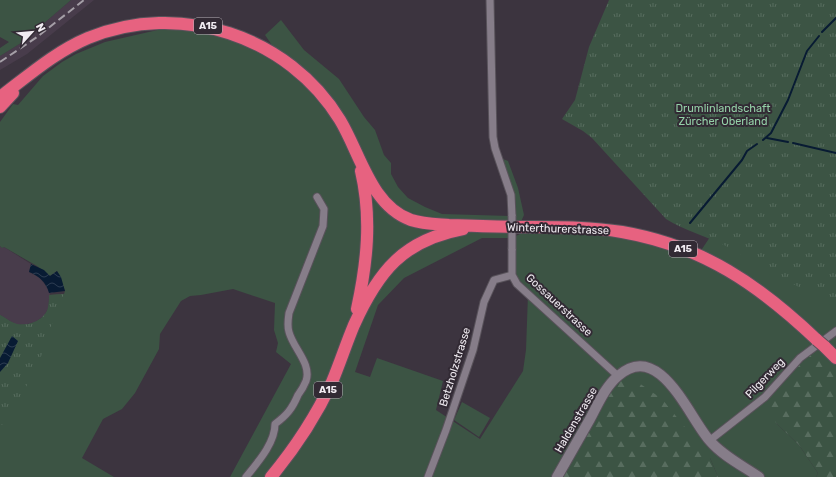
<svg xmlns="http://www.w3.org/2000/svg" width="836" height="477" font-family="Rubik,sans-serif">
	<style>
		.built { fill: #483c4b }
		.grass { fill: #3c5444; fill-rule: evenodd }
		.forest { fill: url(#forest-firs) }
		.park { fill: url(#park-tufts) }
		.water { fill: url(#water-waves) }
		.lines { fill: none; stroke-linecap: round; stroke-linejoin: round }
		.stream { stroke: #081b33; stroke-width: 2 }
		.street-casing { stroke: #58525a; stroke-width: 9 }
		.secondary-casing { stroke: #58525a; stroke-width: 12 }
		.highway-casing { stroke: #58525a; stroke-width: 14 }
		.street { stroke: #867d89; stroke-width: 7 }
		.secondary { stroke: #867d89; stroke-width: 10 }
		.highway { stroke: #e76280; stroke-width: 12 }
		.rail { stroke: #a59fa7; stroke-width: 2; stroke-dasharray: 8 4; stroke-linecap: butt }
		.street-bridge-casing { stroke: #58525a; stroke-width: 9; stroke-linecap: butt }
		.highway-bridge-casing { stroke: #58525a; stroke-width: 14; stroke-linecap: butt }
		.street-bridge { stroke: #867d89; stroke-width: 7 }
		.highway-bridge { stroke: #e76280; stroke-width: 12 }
		.labels { text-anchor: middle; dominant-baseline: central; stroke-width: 4; stroke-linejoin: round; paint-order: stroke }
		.shield { fill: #322a34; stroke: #b7b1b8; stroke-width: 1 }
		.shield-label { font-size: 10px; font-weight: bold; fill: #f0ebf1 }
		.park-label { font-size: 11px; fill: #94d0a7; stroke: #322a34 }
		.street-label { font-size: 11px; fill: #f0ebf1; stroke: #322a34 }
	</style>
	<defs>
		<pattern id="forest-firs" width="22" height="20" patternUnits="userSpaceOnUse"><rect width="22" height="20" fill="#3c5444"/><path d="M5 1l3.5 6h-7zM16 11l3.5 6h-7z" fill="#586d5f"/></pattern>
		<pattern id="park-tufts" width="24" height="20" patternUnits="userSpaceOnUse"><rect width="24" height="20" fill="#3c5444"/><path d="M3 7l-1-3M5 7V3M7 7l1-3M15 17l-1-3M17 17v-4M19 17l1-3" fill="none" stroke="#586d5f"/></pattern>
		<pattern id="water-waves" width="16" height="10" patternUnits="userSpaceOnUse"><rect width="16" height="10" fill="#081b33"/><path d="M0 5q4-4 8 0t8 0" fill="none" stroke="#2c3c51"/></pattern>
	</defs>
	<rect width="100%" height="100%" fill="#3c343f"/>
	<path class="built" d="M71 0H94L27 54 0 70V56L21 43Z
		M0 246 2 248 4 247 31 264 29 272 40 278 48 289 50 294 48 309 44 316 35 322 24 325 15 324 0 315Z"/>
	<path class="grass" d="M0 0H71L21 43 0 56V48L9 42 0 37Z
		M281 20 304 50 339 79 364 117 375 130 384 155 391 163V174L398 187 408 198 425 207 442 214 512 216 511 195 498 157 508 161 518 188 524 215 514 237 524 232 582 228 698 255 712 234 836 294V334L776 423 799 445 818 473 816 477H718L710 458 557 477H230L291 364 276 352 278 343 274 330 275 303 233 289 201 295 190 296 181 301 160 334 159 349 135 393 122 409 103 419 82 458 114 477H0V315C4 317 9 321 14 323 25 328 45 321 48 308 49 304 49 299 49 295L64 294 65 291 57 271 50 276 37 266 4 247 2 248 0 246V122L13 104 18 105 43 76 62 62 76 54 105 42 162 29 194 30 229 38 256 48 287 67 265 35ZM482 238H514L512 275 528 294 526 350 523 371 480 439 436 410 443 381 377 358 370 377 355 372 378 305 404 278Z
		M462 402 490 418 479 437 454 420Z"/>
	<path class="forest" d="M836 334V477H816L818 473 799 445 776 423 765 397 790 367Z
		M618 376 639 383 662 399 710 458 718 477H557Z"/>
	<path class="park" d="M609 0H836V299C792 290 762 265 724 245 705 236 684 230 666 219L592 138 583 131 562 119 575 100 589 47Z
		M64 294 50 329V338L21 397 0 428V315C4 317 9 321 14 323 25 328 45 321 48 308 49 304 49 299 49 295Z"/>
	<path class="water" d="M31 264 44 270 50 276 57 271 61 277 65 291 49 293C46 282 39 276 29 272Z
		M12 336 18 341 8 363 0 372V358Z"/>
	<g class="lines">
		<path class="stream" d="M822 32 836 18
			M767 138 788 142
			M763 140 771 133 788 100 807 51 819 36
			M793 143 836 153
			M690 223 742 160 747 151 757 144"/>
		<g class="street-casing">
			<path id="street" d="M490 0 493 137 495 148 511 195 512 216
				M512 249V275L517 284 618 376
				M709 441 765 397 800 358 836 331
				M246 477C258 462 275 443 275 424 287 415 292 409 298 395 301 391 304 386 306 381 312 364 293 348 289 332 287 326 288 320 289 313L323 226 324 209 317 197
				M428 477 446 430 473 350 484 302 494 280 512 275"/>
		</g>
		<g class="secondary-casing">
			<path id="secondary" d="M557 477C568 458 579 438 590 419 598 404 605 387 618 376 660 339 689 418 710 441 723 456 743 466 759 477"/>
		</g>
		<g class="highway-casing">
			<path id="highway" d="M0 97C28 76 55 52 88 38 180 0 289 36 340 120 360 153 371 206 411 220 423 224 436 224 449 225 476 226 504 227 531 227 562 227 592 227 622 232 703 246 759 285 817 340
				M0 107 13 93
				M357 309C367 263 372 218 361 171
				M824 346 836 358
				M271 477C295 448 316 416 332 382 340 363 346 344 354 325 378 272 403 240 463 229"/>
		</g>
		<use href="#street" class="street"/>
		<use href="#secondary" class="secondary"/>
		<use href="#highway" class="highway"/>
		<path class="rail" d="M0 62 37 37 84 0"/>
		<g class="street-bridge-casing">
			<path id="street-bridge" d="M512 249V216"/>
		</g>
		<g class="highway-bridge-casing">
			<path id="highway-bridge" d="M817 340 824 346"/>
		</g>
		<use href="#street-bridge" class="street-bridge"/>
		<use href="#highway-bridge" class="highway-bridge"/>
	</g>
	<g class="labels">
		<g class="shield">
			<rect x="194" y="18" width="28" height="16" rx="3"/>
			<rect x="669" y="241" width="28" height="16" rx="3"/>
			<rect x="314" y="382" width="28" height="16" rx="3"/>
		</g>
		<g class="shield-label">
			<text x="208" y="26">A15</text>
			<text x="683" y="249">A15</text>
			<text x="328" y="390">A15</text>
		</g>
		<g class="park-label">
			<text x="723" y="108">Drumlinlandschaft<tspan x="723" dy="13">Zürcher Oberland</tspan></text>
		</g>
		<g class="street-label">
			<text transform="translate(558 229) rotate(2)">Winterthurerstrasse</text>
			<text transform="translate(559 305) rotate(43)">Gossauerstrasse</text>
			<text transform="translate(455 367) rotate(-73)">Betzholzstrasse</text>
			<text transform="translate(765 378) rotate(-46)">Pilgerweg</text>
			<text transform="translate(576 420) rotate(-60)">Haldenstrasse</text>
		</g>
	</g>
	<g transform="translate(32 32) rotate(63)" stroke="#322a34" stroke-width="3" paint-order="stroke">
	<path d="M0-3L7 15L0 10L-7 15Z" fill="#f0ebf1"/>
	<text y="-6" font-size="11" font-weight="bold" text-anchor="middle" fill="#f0ebf1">N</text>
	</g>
</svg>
